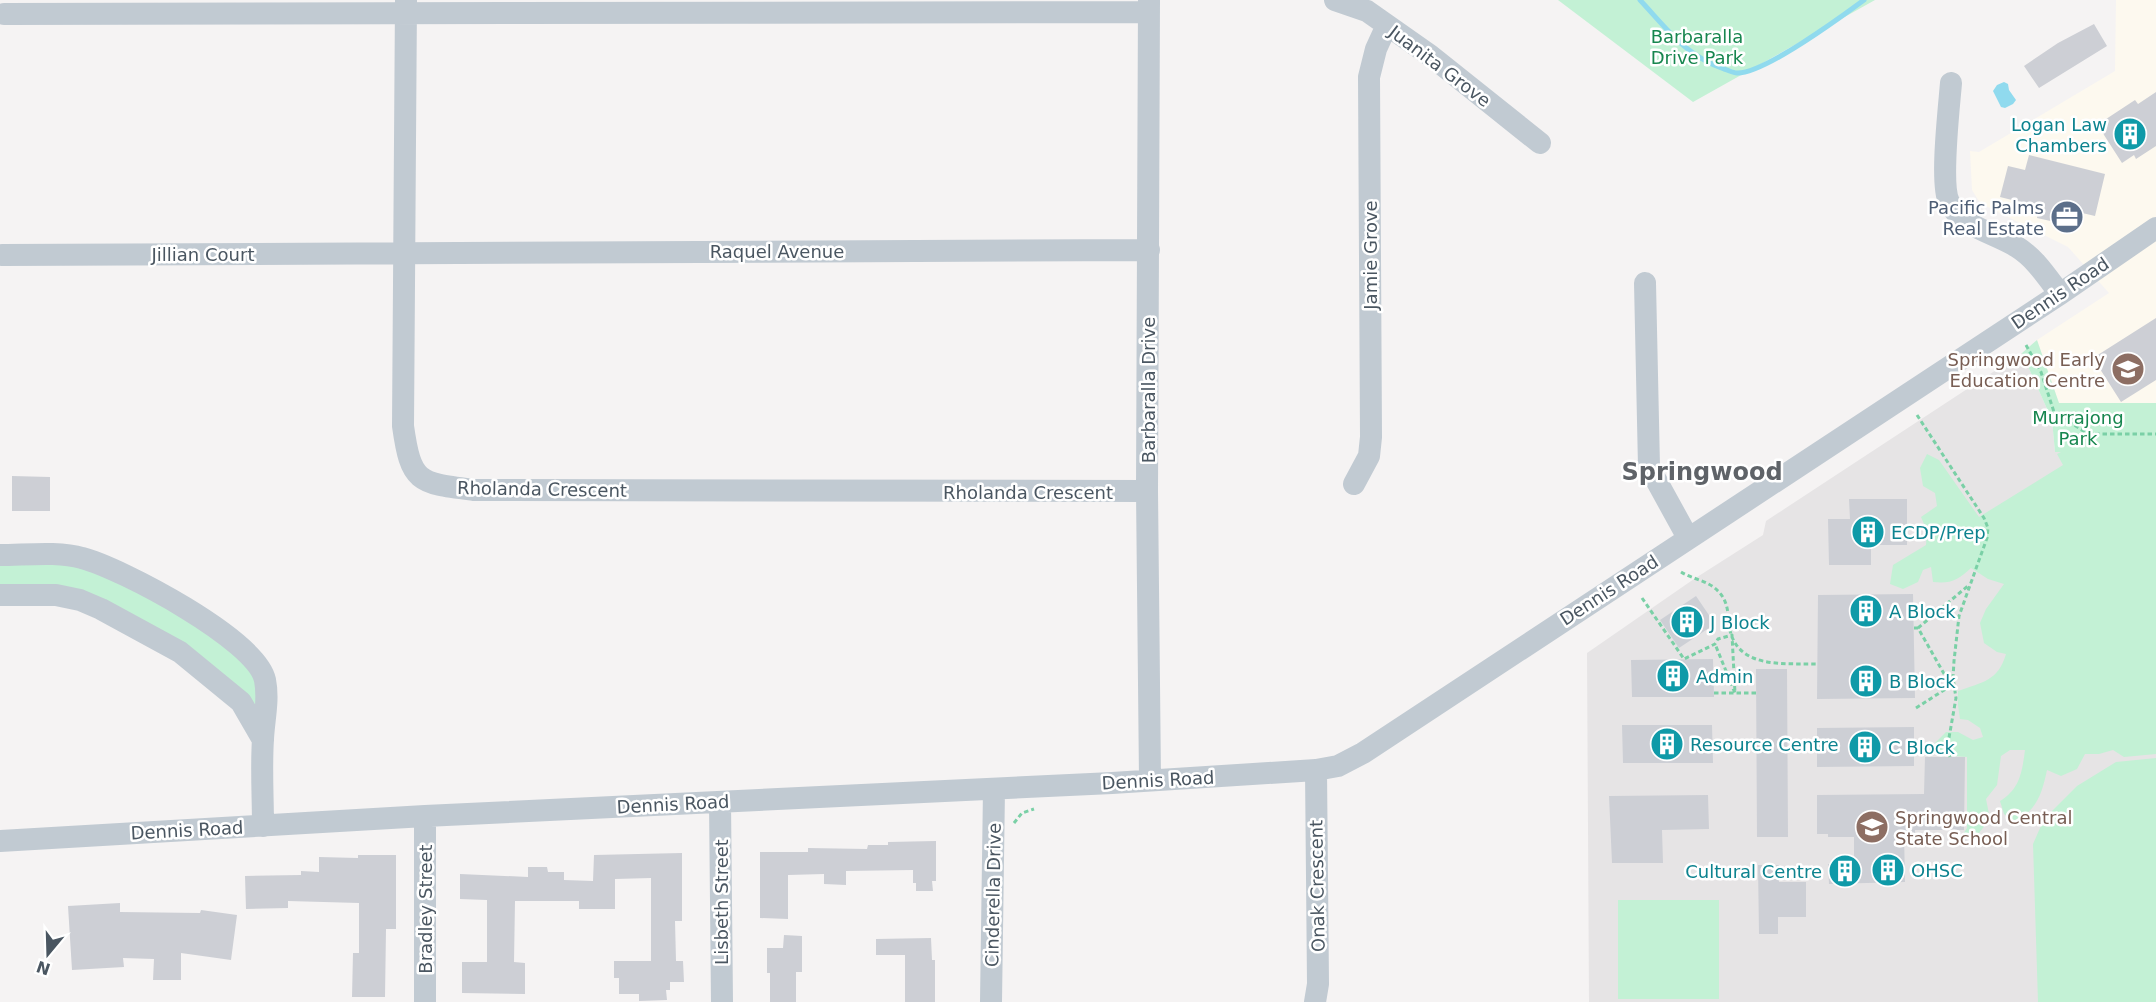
<svg xmlns="http://www.w3.org/2000/svg" width="2156" height="1002" font-family="'DejaVu Sans',sans-serif">
	<style>
		.commercial { fill: #fdf9ef }
		.education { fill: #e6e4e5 }
		.green { fill: #c3f1d5 }
		.water { fill: #90daee }
		.lines { fill: none; stroke-linecap: round; stroke-linejoin: round }
		.stream { stroke: #90daee; stroke-width: 5 }
		.building { fill: #cdcfd5 }
		.path { stroke: #7ad0a6; stroke-width: 3; stroke-dasharray: 4.5 3; stroke-linecap: butt }
		.minor { stroke: #c1cad2; stroke-width: 22 }
		.labels { text-anchor: middle; dominant-baseline: central; stroke-width: 5; stroke-linejoin: round; paint-order: stroke }
		.park-label { font-size: 18px; fill: #17864f; stroke: #fff }
		.street-label { font-size: 18px; fill: #4a5661; stroke: #fff }
		.culture-label { font-size: 18px; fill: #0d838f; stroke: #fff; text-anchor: start }
		.service-label { font-size: 18px; fill: #4e5e75; stroke: #fff; text-anchor: end }
		.education-label { font-size: 18px; fill: #785e54; stroke: #fff; text-anchor: end }
		.district-label { font-size: 24px; font-weight: bold; fill: #5f6368; stroke: #fff }
	</style>
	<rect width="100%" height="100%" fill="#f5f3f3"/>
	<path class="commercial" d="M2116 0H2156V403H2059L2037 340 2109 293 2068 247 1980 203 1972 190 1970 151 1979 152 2115 71Z"/>
	<path class="education" d="M2022 353 2052 420 2055 452 2156 451V1002H1589L1587 653 1694 579 1763 535 1766 521Z"/>
	<path class="green" d="M1558 0H1875L1693 102Z
		M2037 340 2059 403H2156V754L2124 757 2113 750 2099 754H2085L2077 769 2061 776 2047 770C2042 793 2037 812 2013 821L2004 814 2000 801C2020 789 2022 772 2025 750H2010L2001 756 1997 785 1986 799 1990 819 1975 838 1962 836 1967 828V757L1937 755 1933 745 1946 732H1958L1973 740 1983 737 1980 728 1968 720 1960 719 1958 705V691C1983 682 1998 681 2006 654L1997 652 1984 643 1980 623 1986 609 2004 584 1988 579 1971 568C1958 580 1951 584 1933 582L1931 567 1923 570 1918 582 1903 589 1890 584 1893 565 1926 545 1927 531 1921 517 1937 506 1935 493 1923 486 1920 468 1927 454 1939 460 1979 517 2063 465 2057 454 2061 452H2055L2052 420 2022 353Z
		M60 562 104 573 205 629 251 668 258 682 256 705 93 598 0 589V563Z
		M2156 758V1002H2038L2033 844 2044 819 2077 786 2116 762Z
		M1618 900H1719V999H1618Z"/>
	<path class="water" d="M2004 82 2008 84 2009 90 2016 100 2013 104 2005 108 2001 107 1993 91 1997 85Z"/>
	<g class="lines">
		<path class="stream" d="M1640 0C1668 30 1685 55 1724 69 1728 70 1733 73 1737 73 1763 74 1841 17 1864 0"/>
	</g>
	<path class="building" d="M2094 24 2107 46 2039 88 2024 66 2058 43Z
		M2156 92V146L2136 159 2134 155 2122 163 2104 135 2100 123 2135 100 2138 104Z
		M2029 155 2105 174 2095 216 2078 212 2073 231 2054 226 2055 222 2037 218 2038 213 2018 209 2020 202 2000 197 2008 166 2025 170Z
		M2156 318V380L2121 402 2093 358Z
		M12 476 50 477V511H12Z
		M1849 499H1907V545H1871V565H1829L1828 519H1850Z
		M1913 594 1915 698 1817 699 1818 595Z
		M1696 596 1715 624 1679 648 1660 620Z
		M1713 659 1714 697H1632L1631 660Z
		M1756 669H1787L1788 837H1757Z
		M1622 725H1712L1713 763H1623Z
		M1914 727V766L1817 767V728Z
		M1925 757H1965L1964 830H1915V833H1904L1905 882 1829 884 1828 864 1854 863V837H1828V834H1817V795L1924 794Z
		M1708 795 1709 829 1662 830 1663 863H1612L1609 796Z
		M936 841V881H932L933 891H916V883H913V870L846 871V885L824 884V874L788 875V919L760 918V852H808V848L867 849 868 845H888V842Z
		M682 853V921H675L676 961H683L684 982H670V990H666L667 1000 639 1001V994H619V978H614V961H651V878L615 879V909H579V901H515L514 962 525 963V994L462 993V962H487V900L460 899V874L528 877V867H547L548 872H564V880L593 881 594 855Z
		M358 855H396V929H386L385 997H352L353 953H359V903L288 901V908L246 909 245 876 301 875V871L319 872V857L358 858Z
		M1758 865H1779V882H1806V917H1778V934H1759Z
		M120 903V912L200 913 201 910 237 915 231 960 181 953V980H153L154 959 123 958 124 967 72 970 68 906Z
		M784 935 802 936V972H796V1002H770V973H767V948H783Z
		M931 938 932 960H935V1002H905V955H876V939Z"/>
	<g class="lines">
		<path class="path" d="M2026 345 2041 372 2054 412 2085 432 2098 434H2156
			M1917 415 1984 518 1988 528 1987 538 1959 616 1954 661 1953 678 1956 698 1947 749 1950 757
			M1681 572C1692 579 1709 581 1718 591 1728 601 1728 613 1729 625 1735 670 1784 663 1817 664
			M1642 598 1684 659 1715 644 1718 639 1732 635 1735 693 1715 644
			M1914 628H1918L1951 686
			M1918 628 1969 585
			M1714 693H1756
			M1916 708 1955 683
			M1014 823 1022 813 1034 809"/>
		<path class="minor" d="M406 0 403 426C411 483 418 483 474 490L1147 491
			M1149 0 1147 491 1150 780
			M1335 0 1367 11 1431 56 1540 143
			M4 14 1149 12
			M1951 83C1949 108 1940 184 1949 202 1961 227 1995 233 2017 247 2035 258 2047 277 2060 294
			M2 255 1149 250
			M1645 283 1649 467 1688 538
			M1354 484 1369 456 1371 437 1369 77 1376 49 1387 25
			M0 555C25 555 59 551 82 558 121 568 257 640 265 680 269 700 264 719 263 739 261 768 263 797 263 826
			M0 595H56L80 600 101 609 180 652 241 702 263 740
			M720 802 722 1002
			M425 816V1002
			M0 841 425 816 1112 783 1316 770 1338 766 1363 753 2060 294 2156 228
			M991 1002 994 789
			M1315 1002 1318 984 1316 770"/>
	</g>
	<defs>
		<g id="building-disc" transform="scale(1.725)"><circle r="9.5" fill="#0f9aa8" stroke="#fff"/><path d="M-4-6H4V6H1V3H-1V6H-4ZM-2.5-4.3h1.7v1.8h-1.7ZM.8-4.3h1.7v1.8H.8ZM-2.5-1h1.7V.8h-1.7ZM.8-1h1.7V.8H.8Z" fill="#fff"/></g>
		<g id="office-disc" transform="scale(1.725)"><circle r="9.5" fill="#5c6f8a" stroke="#fff"/><path d="M-6-3h4V-5.5h4V-3h4V5H-6ZM-1-4.5V-3h2v-1.5ZM-6 0V1H6V0Z" fill="#fff"/></g>
		<g id="school-disc" transform="scale(1.725)"><circle r="9.5" fill="#8d6e63" stroke="#fff"/><path d="M0-5L7-2L0 1L-7-2ZM-4 1L0 2.5L4 1V4Q0 6-4 4Z" fill="#fff"/></g>
	</defs>
	<g fill-rule="evenodd">
		<use href="#building-disc" x="2130" y="134"/>
		<use href="#office-disc" x="2067" y="217"/>
		<use href="#school-disc" x="2128" y="369"/>
		<use href="#building-disc" x="1868" y="532"/>
		<use href="#building-disc" x="1866" y="611"/>
		<use href="#building-disc" x="1687" y="622"/>
		<use href="#building-disc" x="1673" y="676"/>
		<use href="#building-disc" x="1866" y="681"/>
		<use href="#building-disc" x="1667" y="744"/>
		<use href="#building-disc" x="1865" y="747"/>
		<use href="#school-disc" x="1872" y="827"/>
		<use href="#building-disc" x="1888" y="870"/>
		<use href="#building-disc" x="1845" y="871"/>
	</g>
	<g class="labels">
		<g class="park-label">
			<text x="1697" y="36">Barbaralla<tspan x="1697" dy="21">Drive Park</tspan></text>
			<text x="2078" y="417">Murrajong<tspan x="2078" dy="21">Park</tspan></text>
		</g>
		<g class="street-label">
			<text transform="translate(1440 66) rotate(37)">Juanita Grove</text>
			<text x="777" y="251">Raquel Avenue</text>
			<text x="203" y="254">Jillian Court</text>
			<text transform="translate(1370 255) rotate(-90)">Jamie Grove</text>
			<text transform="translate(2060 293) rotate(-34)">Dennis Road</text>
			<text transform="translate(1148 390) rotate(-90)">Barbaralla Drive</text>
			<text transform="translate(542 489) rotate(1)">Rholanda Crescent</text>
			<text x="1028" y="492">Rholanda Crescent</text>
			<text transform="translate(1609 590) rotate(-33)">Dennis Road</text>
			<text transform="translate(1158 780) rotate(-3)">Dennis Road</text>
			<text transform="translate(673 804) rotate(-3)">Dennis Road</text>
			<text transform="translate(187 830) rotate(-3)">Dennis Road</text>
			<text transform="translate(1317 886) rotate(-91)">Onak Crescent</text>
			<text transform="translate(993 895) rotate(-89)">Cinderella Drive</text>
			<text transform="translate(721 902) rotate(-90)">Lisbeth Street</text>
			<text transform="translate(425 909) rotate(-90)">Bradley Street</text>
		</g>
		<g class="culture-label">
			<text x="2107" y="124" text-anchor="end">Logan Law<tspan x="2107" dy="21">Chambers</tspan></text>
			<text x="1891" y="532">ECDP/Prep</text>
			<text x="1889" y="611">A Block</text>
			<text x="1710" y="622">J Block</text>
			<text x="1696" y="676">Admin</text>
			<text x="1889" y="681">B Block</text>
			<text x="1690" y="744">Resource Centre</text>
			<text x="1888" y="747">C Block</text>
			<text x="1911" y="870">OHSC</text>
			<text x="1822" y="871" text-anchor="end">Cultural Centre</text>
		</g>
		<g class="service-label">
			<text x="2044" y="207">Pacific Palms<tspan x="2044" dy="21">Real Estate</tspan></text>
		</g>
		<g class="education-label">
			<text x="2105" y="359">Springwood Early<tspan x="2105" dy="21">Education Centre</tspan></text>
			<text x="1895" y="817" text-anchor="start">Springwood Central<tspan x="1895" dy="21">State School</tspan></text>
		</g>
		<g class="district-label">
			<text x="1702" y="472">Springwood</text>
		</g>
	</g>
	<g transform="translate(48 954) rotate(199)" stroke="#ffffff" stroke-width="4.5" paint-order="stroke">
	<path d="M0-4.5L10 22L0 15L-10 22Z" fill="#4a5661"/>
	<text y="-9" font-size="16" font-weight="bold" text-anchor="middle" fill="#4a5661">N</text>
	</g>
</svg>
